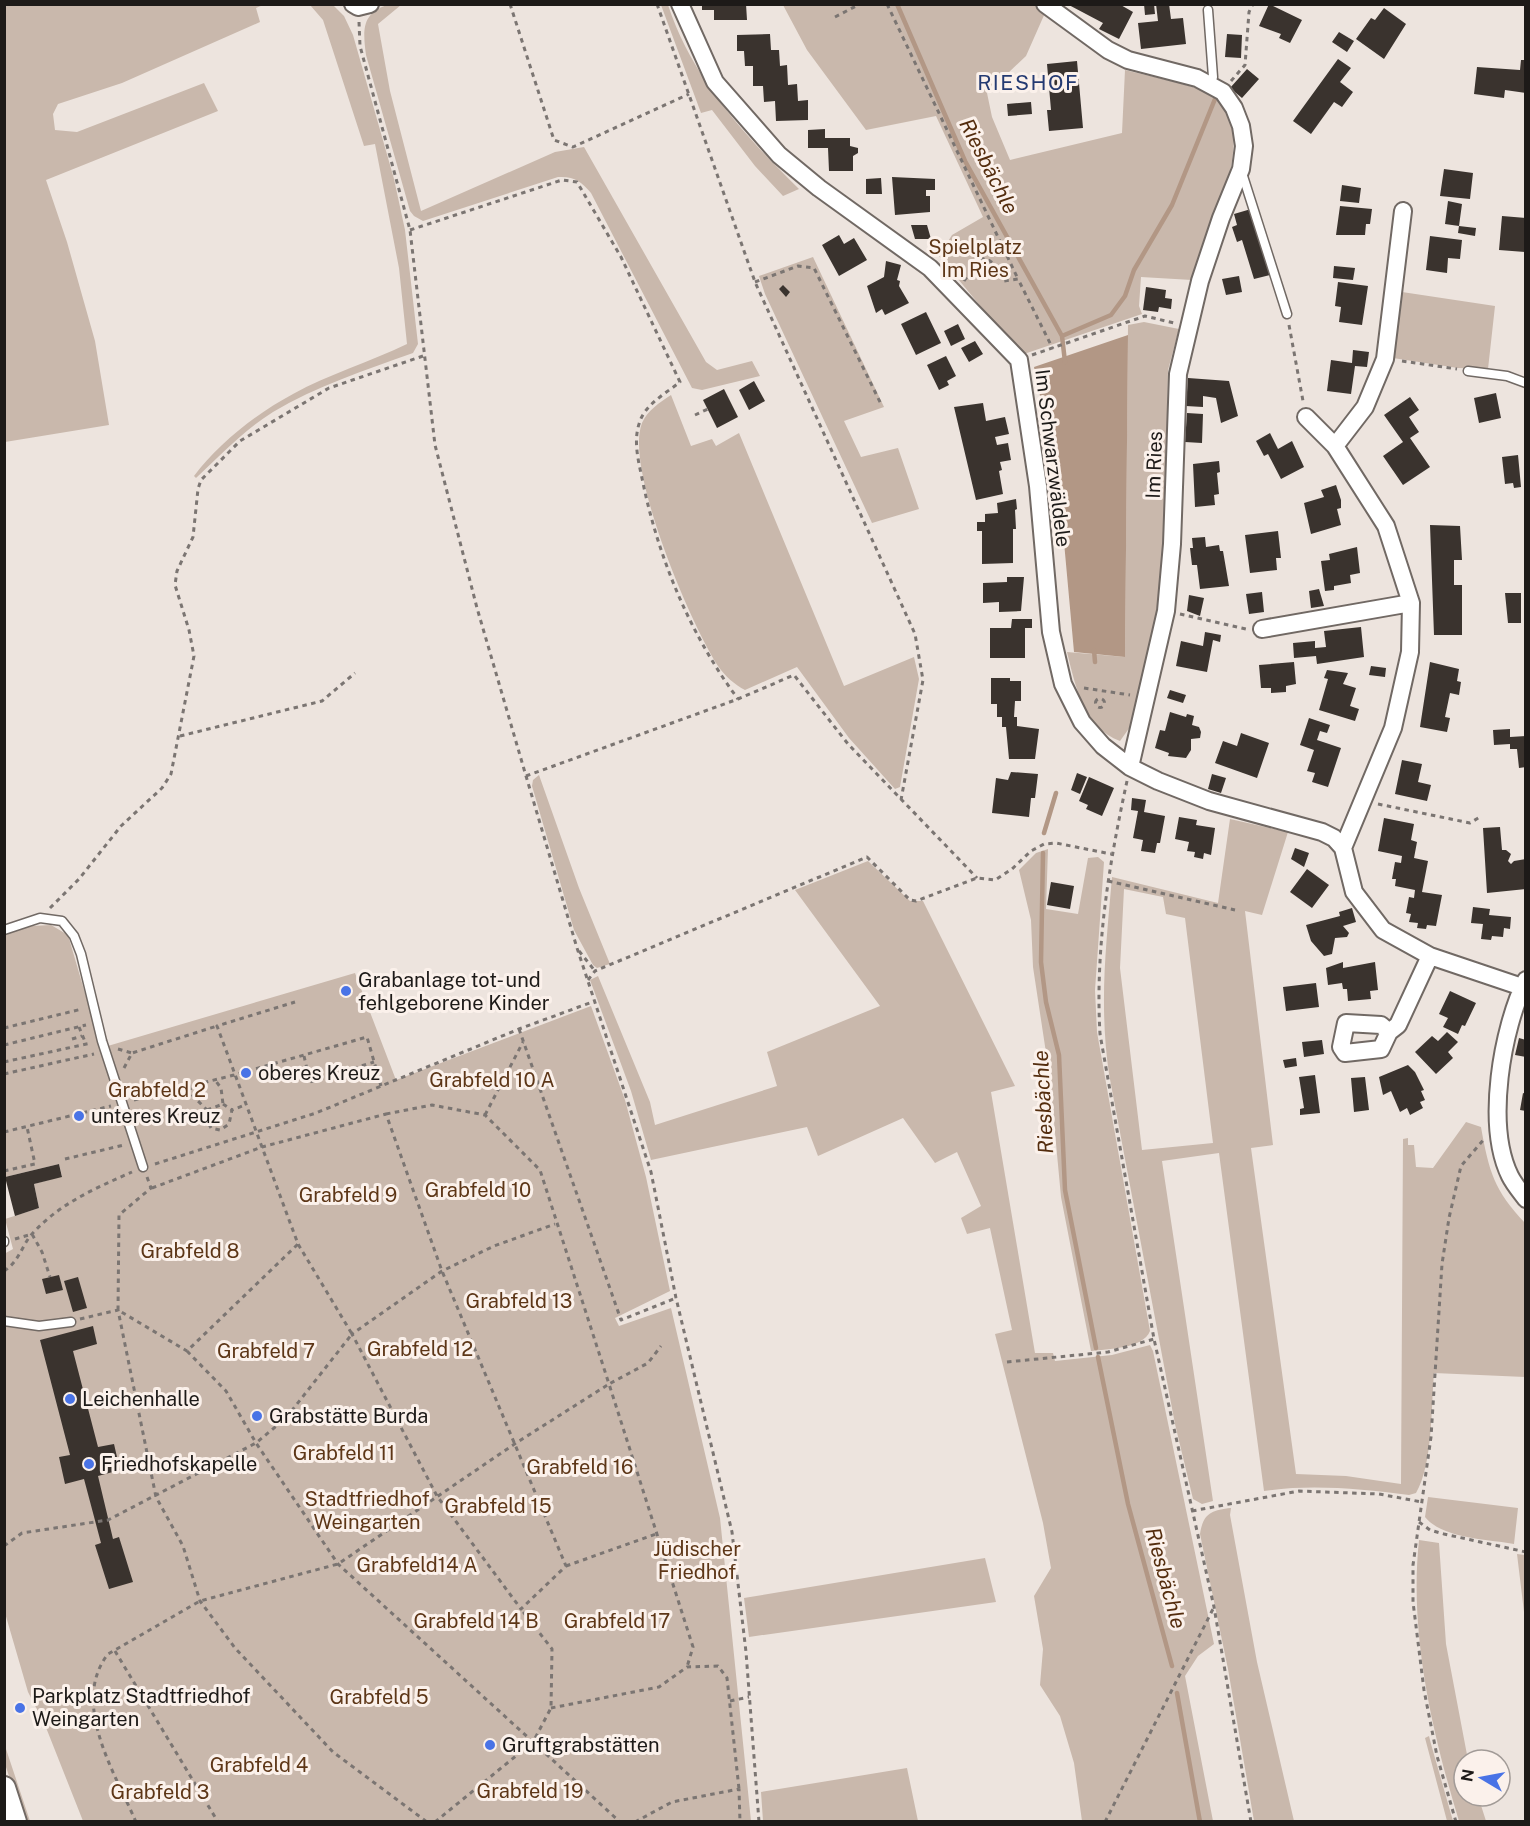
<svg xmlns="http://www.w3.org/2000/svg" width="1530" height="1826" font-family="'Public Sans',sans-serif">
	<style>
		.green { fill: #c9b8ac; fill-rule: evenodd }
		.water { fill: #b29785 }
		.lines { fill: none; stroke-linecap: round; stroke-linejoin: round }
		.stream { stroke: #b29785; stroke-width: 4.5 }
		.building { fill: #3a332e }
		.lane-casing { stroke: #716964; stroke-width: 11 }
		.street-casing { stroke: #716964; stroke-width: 20 }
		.secondary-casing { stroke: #716964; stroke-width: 26 }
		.path { stroke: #7b7572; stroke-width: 3; stroke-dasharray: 4.5 4.5; stroke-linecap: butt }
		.lane { stroke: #fff; stroke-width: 8 }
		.street { stroke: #fff; stroke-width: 16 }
		.secondary { stroke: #fff; stroke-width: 22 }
		.poi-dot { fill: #4973e6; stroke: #fbf1eb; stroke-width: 2 }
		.labels { text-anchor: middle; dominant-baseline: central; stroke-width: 6; stroke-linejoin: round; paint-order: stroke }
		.park-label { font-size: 20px; fill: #5d3617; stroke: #fbf1eb }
		.street-label { font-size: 20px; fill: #1d1a18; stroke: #fbf1eb }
		.poi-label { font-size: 20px; fill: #1d1a18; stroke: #fbf1eb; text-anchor: start }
		.neighbourhood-label { font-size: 21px; letter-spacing: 1.5px; fill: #243a72; stroke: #fbf1eb }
		.water-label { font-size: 21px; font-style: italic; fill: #542d0e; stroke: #fbf1eb }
	</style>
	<rect width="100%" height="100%" fill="#ede4de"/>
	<path class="green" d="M4 5H263L256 8 260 22 122 83 58 104 53 114 55 130 77 132 204 83 218 111 46 180 67 242 95 341 109 425 5 442Z
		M310 5H333L344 16 353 35 394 179 405 230 418 344 413 353C366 370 316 386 273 412 244 430 221 455 196 478L194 476C218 444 257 413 293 394 329 374 370 362 407 344L399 268 375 144 364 146 323 20Z
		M387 5H401L378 24 390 91 421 211 555 152 584 147 706 362 717 370 752 361 760 376 702 390 692 388 591 193C581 181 574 176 558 177L423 221 414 216 410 211 366 55C363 31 361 14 387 5Z
		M661 5H668C692 78 745 136 799 189L783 196 755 166 712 110 701 113Z
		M783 5H1034L1045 13 1026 56 987 93 992 117 1010 160 1122 133 1125 70C1144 75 1206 87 1218 98 1259 135 1208 238 1192 280L1141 277 1139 306 1142 314 1021 355 939 256 952 235 983 217 936 116 866 130 807 50Z
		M813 257 884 407 844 421 861 457 898 448 919 509 872 523 765 294 759 276Z
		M1402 292 1495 306 1488 369 1458 368 1393 358Z
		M1144 322 1179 329 1168 370 1165 550 1150 656 1130 727 1120 741C1084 728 1075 685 1067 652L1125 657 1128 325Z
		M671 395 691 446 712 439 716 446 739 433 844 686 914 657 919 679 900 787 895 789 849 738 797 667 745 690C735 685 725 676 718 666 691 625 624 468 642 423 647 411 660 402 671 395Z
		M539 775 579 888 610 964 597 968 593 965 574 930 532 786 533 780Z
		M1230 819 1288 832 1262 915 1245 911 1273 1145 1251 1148 1296 1474 1346 1476 1401 1484 1403 1139 1408 1138V1145H1414L1416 1167 1433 1168 1466 1122 1481 1127C1489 1172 1494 1190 1525 1223V1377L1434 1373C1431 1407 1433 1464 1416 1493L1409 1495C1360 1489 1313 1484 1264 1491L1219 1153 1162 1161 1213 1501 1202 1504 1193 1499 1175 1424 1109 1074C1099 1004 1106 947 1112 877L1218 903ZM1124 889 1163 897 1166 914 1185 918 1213 1143 1142 1150 1120 968Z
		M1048 849 1046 909 1078 914 1088 858 1098 857 1104 862 1095 990 1097 1032 1150 1331C1143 1349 1107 1349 1091 1351L1061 1197 1050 1079 1033 967 1031 920 1019 870 1036 853Z
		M868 861 910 901H923L1015 1086 991 1092 1035 1353H1053L1055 1361 1112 1355 1150 1345 1153 1351 1214 1644 1198 1656 1185 1676 1213 1821H1082L1074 1763 1060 1716 1040 1685 1043 1649 1034 1596 1051 1568 1043 1523 995 1334 1012 1330 990 1228 967 1234 961 1218 981 1206 957 1152 935 1163 903 1118 818 1156 807 1127 651 1160 631 1091 590 980 598 976 650 1102 655 1125 777 1086 767 1052 880 1006 795 890Z
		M51 925 68 935 101 1048 355 973 396 1080 591 1006 625 1100 646 1177 670 1291 615 1318 619 1326 671 1308 720 1518 751 1821H83L45 1725 28 1692 5 1613 4 1254 13 1249 5 1219 39 1208 34 1184 62 1176 59 1164 5 1177V934L32 926Z
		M1428 1497 1518 1508 1514 1544C1488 1539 1443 1539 1425 1517Z
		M1231 1508 1230 1515 1257 1662 1294 1821H1254L1228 1669 1200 1534C1203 1514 1211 1510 1231 1508Z
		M1419 1540 1439 1543 1446 1644 1468 1760H1464V1796H1478L1486 1821H1459C1432 1732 1409 1633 1419 1540Z
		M1517 1554 1525 1555V1612H1524Z
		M985 1558 996 1602 749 1637 744 1598Z
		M1429 1736 1431 1744 1453 1821H1447L1425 1738Z
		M4 1743 30 1821H24L5 1764Z
		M907 1768 918 1821H763L761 1792Z"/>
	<path class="water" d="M1128 335 1125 657 1074 652 1059 487 1034 367Z"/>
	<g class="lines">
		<path class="stream" d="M897 4 965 161 1062 336 1065 362
			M1062 336 1111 315 1125 296 1134 270 1172 205 1215 99
			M1094 650 1095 662
			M1044 833 1056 793
			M1043 853 1041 962 1046 1002 1059 1055 1065 1190 1096 1348
			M1098 1357 1128 1504 1172 1666
			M1177 1693 1200 1822"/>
	</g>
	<path class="building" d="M702 4H746L747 20H714V10H702Z
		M1067 4H1119L1133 12 1119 39 1099 29 1103 23Z
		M1144 4H1154L1155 14 1145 15Z
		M1156 4H1169L1171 19 1183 18 1186 44 1141 49 1138 23 1158 21Z
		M1269 4 1302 20 1290 43 1279 38 1281 34 1259 26Z
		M1384 8 1406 24 1384 59 1356 39 1371 18 1375 20Z
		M1339 32 1354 41 1347 52 1332 42Z
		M770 34 771 50H779L780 66 787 65 788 85 797 84 798 101 808 100V120L776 121 775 101 764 102 763 86H753V66H745L744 51H737V35Z
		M1227 34 1242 35 1241 58 1225 57Z
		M1338 59 1351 68 1340 82 1353 92 1342 107 1334 102 1311 134 1293 121Z
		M1521 60H1526V93L1505 90 1504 98 1474 94 1477 67 1520 70Z
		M1077 61 1083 128 1049 131 1047 110H1051L1047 64Z
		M1247 69 1259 79 1242 98 1230 88Z
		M1031 102 1032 114 1008 116 1007 104Z
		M825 129V138H850V146L858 148V153L853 156V171H829L828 148H808V130Z
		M1444 169 1473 173 1470 199 1440 196Z
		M892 177 935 179V190H926V196H930V212L895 215Z
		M881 178 882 194H866V179Z
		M1342 185 1361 188 1359 203 1340 201Z
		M1448 201 1462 204 1459 226 1445 224Z
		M1340 206 1372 209 1370 224H1366L1365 235H1336Z
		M1251 209 1270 275 1254 279 1242 240 1237 242 1232 227 1237 225 1234 214Z
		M1502 216 1526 218 1525 252 1499 250Z
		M911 225H927L931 239H915Z
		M1459 226 1476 228 1475 236 1458 233Z
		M839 235 844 244 854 238 867 260 839 276 822 245Z
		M1430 236 1462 240 1460 259 1448 258 1447 273 1426 270Z
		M886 261 901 265 897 280 900 281 899 286 909 303 885 315 882 309 876 313 867 286 884 277Z
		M1334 266 1355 268 1353 280 1333 278Z
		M1239 276 1242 292 1226 295 1222 279Z
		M1338 282 1368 286 1362 325 1339 322 1341 307 1335 306Z
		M783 285 790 292 786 297 779 289Z
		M1146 287 1166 290 1165 298 1172 299 1171 309 1159 307 1158 312 1143 310Z
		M926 312 941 343 916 355 901 324Z
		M958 324 965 339 951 346 944 331Z
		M975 341 983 354 969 362 961 348Z
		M1353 350 1369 352 1367 367 1355 366 1351 394 1327 391 1331 360 1352 363Z
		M946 356 956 376 947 381 949 385 939 390 927 365Z
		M1188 378 1229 381 1238 416 1221 423 1216 398 1203 396V407L1186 406Z
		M754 381 765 401 749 410 739 390Z
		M724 389 738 417 717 428 703 400Z
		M1496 393 1501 418 1479 423 1474 398Z
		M1410 397 1419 410 1409 417 1419 432 1410 438 1430 467 1403 485 1383 456 1403 442 1384 415Z
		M983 403 986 421 1005 417 1009 434 995 437 997 445 1008 443 1011 460 1000 462 1002 470 999 471 1003 494 976 500 954 407Z
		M1187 413 1203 414 1202 443 1185 442Z
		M1270 433 1278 449 1292 441 1304 467 1281 479 1268 454 1264 456 1256 441Z
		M1518 455 1521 487 1514 488 1513 483 1505 484 1502 457Z
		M1219 461 1220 472 1217 473 1219 494 1214 495 1215 505 1195 507 1193 464Z
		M1336 485 1341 500V508L1337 509 1341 525 1311 534 1304 503 1324 497 1321 490Z
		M1016 499 1017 509 1015 510 1016 529H1013V563L982 564V531H977V522H985V514L998 513 997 503Z
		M1430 525 1460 526 1462 560H1454V585H1462V635H1434Z
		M1278 531 1281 558H1276L1277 570 1250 573 1245 535Z
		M1205 537 1206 547 1219 545 1220 551H1223L1229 586 1200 589 1197 565H1192L1190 548H1193L1192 538Z
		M1357 547 1360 573 1350 575 1351 583 1334 586V590L1325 591 1321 561 1330 560 1329 554Z
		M1007 577H1024L1021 611 999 612V602L983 603V583L1007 582Z
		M1319 589 1324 606 1311 608 1309 591Z
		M1262 592 1264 612 1249 614 1246 594Z
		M1505 593H1521V623H1508Z
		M1189 595 1204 598 1200 616 1187 611Z
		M1012 619H1032V628H1025V658H990V628H1011Z
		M1361 627 1364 657 1317 664 1316 656 1294 658 1293 643 1315 641V648L1326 647 1324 631Z
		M1205 632 1221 635 1220 642 1213 640 1207 672 1176 666 1181 641 1203 646Z
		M1294 662 1296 684 1286 686V692L1271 693V688H1261L1259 665Z
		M1430 662 1459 669 1457 681 1461 682 1459 695 1450 693 1445 717 1450 718 1447 732 1420 727Z
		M1371 666 1386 668 1385 677 1369 675Z
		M1327 670 1348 673 1343 684 1356 688 1350 706 1359 709 1355 721 1319 710 1328 679 1324 678Z
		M991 678H1010V681H1021V701H1015L1014 717H1017V726L1039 729 1035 759H1009L1006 727H1002V717H997V704H991Z
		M1170 690 1186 695 1183 703 1167 698Z
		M1170 712 1186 717 1187 714 1194 716 1192 725 1199 727 1201 732 1200 738 1191 739V750L1186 758 1168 756 1169 753 1155 748 1160 730 1165 731Z
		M1309 718 1330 725 1327 733 1320 731 1317 740 1341 748 1328 787 1312 782 1315 773 1307 771 1314 750 1300 745Z
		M1510 729V737L1526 736V767L1519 768 1517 749H1510V744L1494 745 1493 730Z
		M1241 733 1269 743 1257 778 1215 763 1223 741 1237 746Z
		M1402 760 1422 764 1418 782 1431 785 1427 801 1395 794Z
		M1011 772 1038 774 1035 798H1031L1029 817 992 813 996 778 1008 780Z
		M1077 773 1087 777 1080 794 1071 790Z
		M1212 774 1226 778 1221 793 1208 789Z
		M1089 777 1114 788 1102 816 1086 809 1088 805 1079 801Z
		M1132 798 1146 800 1144 812 1165 816 1160 843H1157L1155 853 1141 851 1143 840 1133 838 1138 811 1131 810Z
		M1179 817 1197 820 1196 825 1215 828 1211 855 1204 853 1203 859 1194 857 1195 852 1187 851 1189 842 1175 839Z
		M1384 818 1414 824 1411 840 1417 842 1414 858 1428 861 1422 892 1442 895 1436 926 1427 925 1426 929 1417 928 1418 923 1409 922 1411 914 1406 913 1409 897 1414 898 1415 890 1395 886 1396 879H1392L1395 862 1401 863 1402 856 1378 851Z
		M1500 827 1502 850H1506L1511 854 1508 861 1511 864 1514 861 1526 859V889L1487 893 1483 828Z
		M1295 848 1309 853 1304 867 1291 859Z
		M1307 869 1329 885 1312 908 1290 892Z
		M1051 882 1074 886 1070 909 1047 905Z
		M1473 907 1490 909 1489 915 1511 917 1510 929 1504 928 1503 937 1492 936 1491 940 1481 939 1483 924 1471 923Z
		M1352 908 1356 922 1343 926 1349 933 1347 937 1335 938 1332 954 1324 956 1311 941 1306 925 1340 916 1339 912Z
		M1343 962V968L1375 962 1378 990 1370 991 1371 999 1348 1001 1347 989H1343L1342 983 1328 985 1326 968Z
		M1316 983 1319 1007 1286 1011 1283 987Z
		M1450 991 1476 1003 1465 1026 1462 1025 1458 1034 1443 1027 1448 1018 1439 1014Z
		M1447 1032 1458 1042 1448 1052 1453 1058 1436 1074 1415 1052 1432 1036 1438 1041Z
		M1519 1038 1526 1040V1057L1515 1055Z
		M1322 1040 1324 1054 1304 1057 1302 1042Z
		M1296 1058 1297 1066 1285 1068 1283 1060Z
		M1408 1065 1415 1072 1424 1090 1421 1091 1425 1100 1420 1102 1423 1108 1410 1115 1407 1108 1400 1112 1391 1091 1383 1095 1379 1077Z
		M1315 1075 1320 1113 1300 1115V1109L1304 1108 1299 1077Z
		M1365 1077 1369 1110 1354 1112 1351 1078Z
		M1523 1093 1526 1094V1111L1520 1110Z
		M59 1164 62 1177 34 1184 39 1208 15 1216 5 1177Z
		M59 1275 63 1290 46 1294 42 1279Z
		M78 1277 87 1308 73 1312 64 1281Z
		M93 1326 97 1344 73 1351 98 1447 114 1444 120 1470 98 1476 113 1539 119 1537 133 1582 109 1589 95 1545 101 1543 84 1479 65 1484 59 1457 70 1455 40 1340Z"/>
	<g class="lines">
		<g class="lane-casing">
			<path id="lane" d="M1208 10 1213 77 1210 85
				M1242 173 1287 314
				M1468 371 1507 376 1526 383
				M4 930 40 918 62 921 74 936 81 954 102 1041 143 1167
				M4 1241V1242
				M4 1321 39 1326 71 1322"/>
		</g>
		<g class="street-casing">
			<path id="street" d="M353 4 358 7 370 4
				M680 4 715 82 779 155 819 188 930 268 1019 360 1038 486 1051 632 1063 684 1082 722 1103 746 1130 767 1158 781 1209 801 1322 832 1334 838 1343 848
				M1045 4 1108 50 1128 60 1197 78 1223 92 1234 108 1241 126 1244 146 1241 169 1221 218 1200 281 1178 374 1172 544 1166 611 1130 767
				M1306 417 1335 446 1386 526 1411 603 1410 652 1393 728 1343 848 1354 892 1383 930 1430 956 1522 987
				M1335 446 1365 407 1385 359 1403 211
				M1262 629 1411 603
				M1526 980C1502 1029 1485 1125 1510 1176 1514 1184 1520 1191 1526 1199
				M1389 1032 1381 1025 1346 1023 1341 1047 1345 1053 1381 1049 1389 1032 1398 1025 1430 956"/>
		</g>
		<g class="secondary-casing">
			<path id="secondary" d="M4 1788 15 1822"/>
		</g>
		<path class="path" d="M510 4 554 140 573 147 689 94
			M657 4 755 282 915 634 923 680 901 800
			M887 4 1018 279
			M835 17 860 4
			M359 22 360 46 410 230 435 445 477 608 526 776 577 948 651 1172 676 1298 732 1532 746 1652 759 1822
			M1231 81 1245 65 1249 12 1253 4
			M410 230 562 180 577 182 621 257 680 382C665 394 644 405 639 424 633 443 639 463 643 483 659 560 691 636 738 699
			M964 281 978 261 986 258 994 264 1004 281 1018 279 1053 349
			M755 282 798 266 814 268 881 404
			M1289 325 1303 401
			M1032 355 1145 316 1174 323
			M1402 361 1457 369
			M695 415 708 409
			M1180 614 1246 629
			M1084 688 1130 695
			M1095.5 703a4.5 4.5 0 1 1 9 0a4.5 4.5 0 1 1-9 0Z
			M180 736 322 701 355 673
			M526 776 738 699 794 675 848 744 977 878
			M1127 781C1109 864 1095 949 1100 1034L1154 1339 1214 1607 1251 1822
			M1378 804 1470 823 1480 817
			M1108 881 1235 910
			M50 908 79 879 121 826 162 788 171 774 194 656 189 630 175 585 177 571 193 537 198 489 201 480 240 441 329 388 426 355
			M579 951 595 971
			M588 980 595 971 867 857 910 900 916 901 977 878 995 880 1012 869 1031 851 1044 844 1056 843 1111 854
			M79 1027 86 1044
			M4 1028 82 1009
			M519 1029 621 1320 676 1298
			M72 1039 82 1036
			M4 1045 86 1025
			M118 1049 132 1053
			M304 1056 310 1082 374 1062
			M4 1062 91 1043
			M124 1068 132 1053 217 1026
			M4 1074 94 1054
			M189 1086 193 1096 207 1110V1120L211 1128 220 1130 229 1124 232 1110 245 1105
			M134 1100 234 1075 367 1037 381 1086
			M223 1104 232 1110
			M207 1110 223 1104 221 1088 215 1080
			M386 1114 432 1105 485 1115 540 1170 609 1384 648 1363 661 1346
			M485 1115 523 1042
			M4 1132 111 1106
			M65 1159 124 1145
			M155 1164 316 1113 519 1029 595 1001
			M4 1171 35 1164 27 1127
			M147 1177 151 1188 119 1215 118 1310 187 1351 298 1244 262 1147 386 1114 442 1271 566 1566 521 1609 437 1496 352 1334 442 1271 494 1246 555 1224
			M152 1188 262 1147 217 1026 295 1002
			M15 1239 32 1234 42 1252 50 1277
			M4 1271C19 1262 22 1245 32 1234 60 1203 96 1188 132 1172
			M80 1319 118 1310 156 1497 183 1546 200 1601 235 1648 333 1752 427 1822
			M187 1351 226 1391 256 1443 338 1564 533 1742 551 1708 552 1649 521 1609
			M1007 1362 1108 1352 1154 1339
			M1192 1511 1299 1491 1379 1494 1422 1502
			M1419 1522 1430 1530 1444 1534 1526 1552
			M4 1546 22 1533 108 1520 256 1443 286 1418 352 1334 298 1244
			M566 1566 656 1534
			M115 1651 218 1822
			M730 1701 749 1697
			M551 1708 659 1687 687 1667 718 1666 727 1678 739 1789
			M136 1822C115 1773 70 1703 108 1654L200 1601 338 1564 516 1443 609 1384 693 1647 687 1667
			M435 1822 533 1742 620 1822
			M635 1822 672 1802 739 1789 740 1822
			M1105 1822 1213 1609
			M1456 1822 1437 1756 1424 1690 1413 1602V1565L1431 1437 1442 1264 1449 1218 1461 1166 1485 1138"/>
		<use href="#lane" class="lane"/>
		<use href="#street" class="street"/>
		<use href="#secondary" class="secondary"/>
	</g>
	<g class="poi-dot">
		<circle cx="346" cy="991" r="6"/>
		<circle cx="246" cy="1073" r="6"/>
		<circle cx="79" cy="1116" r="6"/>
		<circle cx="70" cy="1399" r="6"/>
		<circle cx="257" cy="1416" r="6"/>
		<circle cx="89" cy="1464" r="6"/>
		<circle cx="20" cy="1708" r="6"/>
		<circle cx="490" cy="1745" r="6"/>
	</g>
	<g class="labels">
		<g class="park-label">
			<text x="975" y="247">Spielplatz<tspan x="975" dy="23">Im Ries</tspan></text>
			<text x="492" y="1080">Grabfeld 10 A</text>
			<text x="157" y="1090">Grabfeld 2</text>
			<text x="478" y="1190">Grabfeld 10</text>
			<text x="348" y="1195">Grabfeld 9</text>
			<text x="190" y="1251">Grabfeld 8</text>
			<text x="519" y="1301">Grabfeld 13</text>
			<text x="420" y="1349">Grabfeld 12</text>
			<text x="266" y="1351">Grabfeld 7</text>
			<text x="344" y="1453">Grabfeld 11</text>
			<text x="580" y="1467">Grabfeld 16</text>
			<text x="367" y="1499">Stadtfriedhof<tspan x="367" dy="23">Weingarten</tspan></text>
			<text x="498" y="1506">Grabfeld 15</text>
			<text x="697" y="1549">Jüdischer<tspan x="697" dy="23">Friedhof</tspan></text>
			<text x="417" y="1565">Grabfeld14 A</text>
			<text x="476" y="1621">Grabfeld 14 B</text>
			<text x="617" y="1621">Grabfeld 17</text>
			<text x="379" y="1697">Grabfeld 5</text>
			<text x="259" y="1765">Grabfeld 4</text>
			<text x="530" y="1791">Grabfeld 19</text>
			<text x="160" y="1792">Grabfeld 3</text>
		</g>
		<g class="street-label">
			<text transform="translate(1053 458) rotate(83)">Im Schwarzwäldele</text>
			<text transform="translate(1154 465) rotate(-88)">Im Ries</text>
		</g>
		<g class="poi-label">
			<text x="358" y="980">Grabanlage tot- und<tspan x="358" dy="23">fehlgeborene Kinder</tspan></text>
			<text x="258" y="1073">oberes Kreuz</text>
			<text x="91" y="1116">unteres Kreuz</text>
			<text x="82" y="1399">Leichenhalle</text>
			<text x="269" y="1416">Grabstätte Burda</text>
			<text x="101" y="1464">Friedhofskapelle</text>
			<text x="32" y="1696">Parkplatz Stadtfriedhof<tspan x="32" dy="23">Weingarten</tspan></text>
			<text x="502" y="1745">Gruftgrabstätten</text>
		</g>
		<g class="neighbourhood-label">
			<text x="1028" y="82">RIESHOF</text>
		</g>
		<g class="water-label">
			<text transform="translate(989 166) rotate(63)">Riesbächle</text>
			<text transform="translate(1043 1102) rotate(-93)">Riesbächle</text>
			<text transform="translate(1166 1578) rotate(75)">Riesbächle</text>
		</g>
	</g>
	<rect width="1530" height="1826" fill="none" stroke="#1d1a18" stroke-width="12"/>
	<g transform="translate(1482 1778) rotate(280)"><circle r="28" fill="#fbf1eb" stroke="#a29b97" stroke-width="1.5"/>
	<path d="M0-4.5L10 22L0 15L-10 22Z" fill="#4973e6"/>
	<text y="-9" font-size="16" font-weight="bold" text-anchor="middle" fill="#1d1a18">N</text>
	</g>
</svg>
